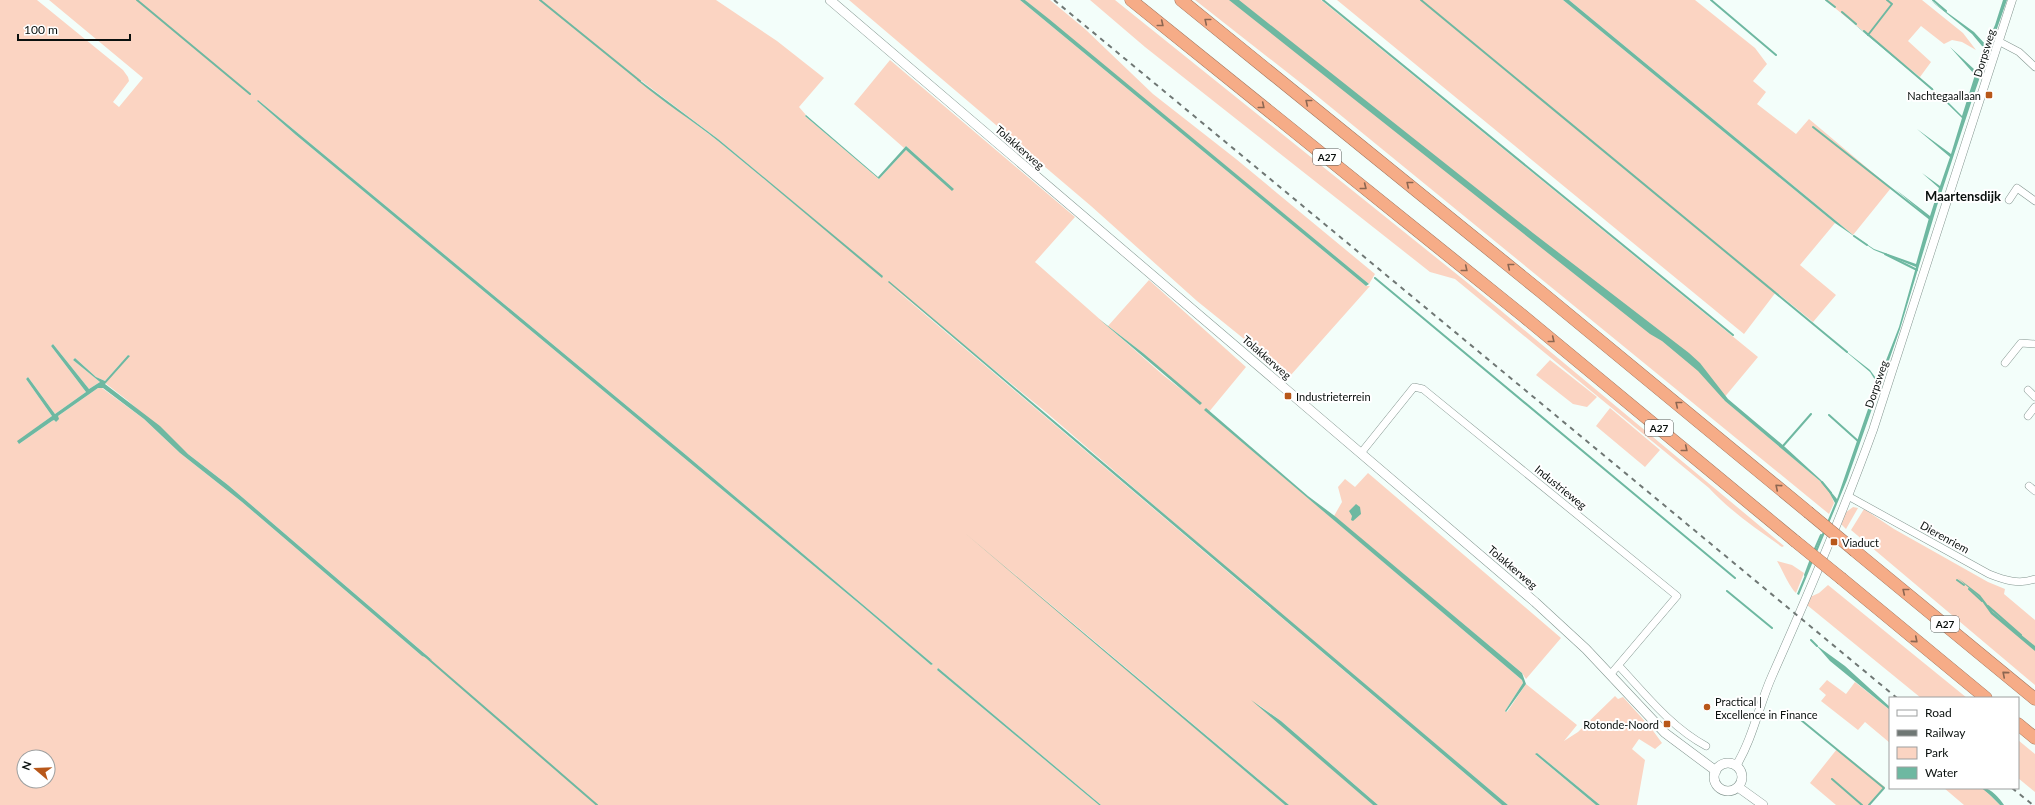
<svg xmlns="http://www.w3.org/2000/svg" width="2035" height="805" font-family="Lato,sans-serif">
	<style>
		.green { fill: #fbd4c2; fill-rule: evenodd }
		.water { fill: #6eb8a1 }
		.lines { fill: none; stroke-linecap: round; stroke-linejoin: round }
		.stream { stroke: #6eb8a1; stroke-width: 2 }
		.minor-casing { stroke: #849690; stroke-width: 8 }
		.tertiary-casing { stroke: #849690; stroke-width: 9 }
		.secondary-casing { stroke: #849690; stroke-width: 10 }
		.motorway-casing { stroke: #a3755d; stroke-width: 13 }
		.minor { stroke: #fff; stroke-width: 7 }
		.tertiary { stroke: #fff; stroke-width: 8 }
		.secondary { stroke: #fff; stroke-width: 9 }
		.motorway { stroke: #f6ac87; stroke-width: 12 }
		.rail { stroke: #6f7774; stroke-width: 2; stroke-dasharray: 5 5; stroke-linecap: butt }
		.motorway-bridge-casing { stroke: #a3755d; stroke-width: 13; stroke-linecap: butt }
		.motorway-bridge { stroke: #f6ac87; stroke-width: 12 }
		.oneway { stroke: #8c6651 }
		.poi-dot { fill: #b85719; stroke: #fff; stroke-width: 1.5 }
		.labels { text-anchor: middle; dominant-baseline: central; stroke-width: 4; stroke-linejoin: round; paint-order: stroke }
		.shield { fill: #fff; stroke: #545856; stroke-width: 1 }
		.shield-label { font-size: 10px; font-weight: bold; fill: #0a100e }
		.street-label { font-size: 11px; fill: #0a100e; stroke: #fff }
		.poi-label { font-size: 11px; fill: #0a100e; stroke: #fff; text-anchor: start }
		.quarter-label { font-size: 13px; font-weight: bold; fill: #0a100e; stroke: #fff }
	</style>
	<rect width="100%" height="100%" fill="#f3fefa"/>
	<path class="green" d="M0 0H37L123 70 128 77 129 81 113 102 119 107 143 78 49 0H716L777 41 824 78 799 107 806 115 805 116 879 179 906 150 954 189 906 146 904 148 854 104 890 60 1075 217 1035 262 1163 375 1201 405 1143 353 1108 326 1149 280 1246 367 1208 413 1522 680 1523 683 1505 711 1507 712 1526 684 1577 725 1564 741 1578 732 1615 696 1618 699 1623 697 1651 728 1662 743 1655 749 1639 739 1632 749 1645 760 1637 805H1600L1537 753 1536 755 1596 805H1508L1221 563 1047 413 888 283 1502 805H1378L1281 721 1256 703 1373 805H1289L998 560 1285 805H1101L938 668 937 670 1099 805H0ZM639 79 718 139 883 277 718 141 638 80ZM258 100 686 455 933 664 931 665 862 606 296 135 257 101ZM53 344 89 389 100 382 73 360 75 358 96 377 105 381 128 355 129 356 105 383 127 400 188 454 228 485 431 659 422 656 242 502 180 453 144 419 102 388H98L58 416 56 422 54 420 52 421 19 444 18 441 52 416 26 379 28 377 55 414 86 392 51 346ZM24 757H48V781H24Z
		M849 0H1020L1366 286H1370L1290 376 1197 301 1091 206Z
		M1025 0H1050L1085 29 1153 94 1236 159 1375 274 1369 284Z
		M1090 0H1115L1469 284 1784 546 1782 547C1757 529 1730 511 1709 488L1455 279 1430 272 1145 47Z
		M1195 0H1321L1758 357 1723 399 1820 481 1830 492 1834 503 1829 514 1311 91Z
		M1337 0H1563L1835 223 1800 265 1836 295 1813 322 1776 292 1744 334Z
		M1569 0H1695L1755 48 1767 64 1753 81 1766 92 1757 104 1796 134 1809 119 1891 188 1853 235Z
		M1825 0H1922L1963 33 1976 50 1962 42 1952 40 1944 44 1921 26 1908 41 1931 62 1920 77Z
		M1550 360 1597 397 1587 407 1573 404 1536 375Z
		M1610 408 1660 450 1645 467 1596 426Z
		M1368 473 1561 638 1526 679 1522 673 1334 516 1342 502 1338 487 1345 479 1355 487Z
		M1853 507 1858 508 1846 529 1840 523 1845 513Z
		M1864 509 1894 529 1988 582 2005 589 2004 594 2035 620V685L1851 530Z
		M1777 561 1792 565 1804 573 1796 593C1790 588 1782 569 1777 561Z
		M1828 585 1967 698H1921L1807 605 1810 597 1819 593Z
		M1827 680 1846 694 1855 682 1890 710V743L1865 722 1858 730 1821 701 1826 695 1819 689Z
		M2018 740 2035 754V792L2018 778Z
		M1837 749 1885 787 1870 805H1836L1810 783Z
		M1944 788H1983L2000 805H1964Z"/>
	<path class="water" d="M1020 0H1025L1049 19 1369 284 1366 286Z
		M1229 0H1239L1533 233 1689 353 1700 363 1728 399 1785 447 1821 480 1837 499 1877 383 1870 372 1838 345 1870 370 1878 381 1899 327 1916 267 1874 250 1835 223 1563 0H1569L1853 235 1874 249 1916 264 1929 218 1895 189 1930 216 1939 188 1922 173 1940 186 1950 157 1917 129 1951 154 1962 118C1928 83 1888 54 1852 22L1946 100 1962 116 1975 75 1950 47 1975 70 1981 62 1985 47 1982 46 1972 34 1930 0 1974 32 1986 45 1995 25 2003 0H2007L1973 97 1937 206 1900 329 1847 480 1799 595 1797 594 1835 503 1829 492 1820 481 1725 401 1698 371 1662 341 1650 334Z
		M638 79 718 139 883 276 882 278C827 232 773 186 718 141 692 120 663 102 637 80Z
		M258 100 686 455 933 664 931 665 862 606 296 135 257 101Z
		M806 115 878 177 906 146 954 189 952 191 906 150 879 179 805 116Z
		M889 281 1508 805H1502L888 282Z
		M1099 319 1143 353 1202 403 1200 405Z
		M53 344 89 389 100 382 73 360 75 358 96 377 105 381 128 355 130 356 105 384 160 426 188 454 228 485 432 660 422 656 242 502 180 453 144 419 103 388H98L58 416 59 419 56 422 54 420 52 421 19 444 17 441 52 416 26 379 28 377 55 414 86 392 51 346Z
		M1206 408 1308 496 1336 517 1522 673 1526 684 1506 712 1505 711 1523 683 1522 680 1204 410Z
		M1356 504 1360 507 1361 514 1353 521 1351 520 1352 516 1349 511Z
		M966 534 1289 805H1285Z
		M1958 578 1980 595 1993 612 2035 646V651L1991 614 1979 597Z
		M1816 645 1845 666 1890 707V710L1830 661Z
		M938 668 1101 805H1099L937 670Z
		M1251 700 1281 721 1378 805H1373Z
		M1537 753 1600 805H1596L1535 754Z
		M1983 788C1991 788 2000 799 2004 805H2000Z"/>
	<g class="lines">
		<path class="stream" d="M137 0 250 94
			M540 0 640 81
			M1323 0 1733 335
			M1421 0 1847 352
			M1711 0 1776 55
			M1826 0 1835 7
			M1933 0 1946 11
			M1842 12 1856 24
			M1864 31 1932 89
			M1868 35 1892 4 1887 0
			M1813 127 1930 219
			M1854 236 1867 245
			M1885 254 1917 270
			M1375 278 1735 578
			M1829 415 1858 441
			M1783 446 1811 414
			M1822 482 1831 493
			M1814 551 1821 535
			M1805 575 1811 559
			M1957 580 1964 585
			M1969 589 1982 601
			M1727 591 1772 628
			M1988 606 2021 635
			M1811 640 1817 646
			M425 656 597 805
			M1801 720 1884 788 1869 805
			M1832 779 1862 805
			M1983 788 1992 795"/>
		<g class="minor-casing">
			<path id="minor" d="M2000 42 2019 52 2035 67
				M2009 200 2017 188 2035 201
				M2005 363 2021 343 2035 344
				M2028 390 2035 397
				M2028 416 2035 407
				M1361 453 1414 387 1423 389 1677 596 1610 675
				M2029 486 2035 491
				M1848 496 1989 574C2004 580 2019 585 2035 579
				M1619 666C1646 695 1671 727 1706 746"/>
		</g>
		<g class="tertiary-casing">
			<path id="tertiary" d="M1736 766C1753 738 1759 705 1772 676 1808 595 1843 513 1873 430L2012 0"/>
		</g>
		<g class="secondary-casing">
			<path id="secondary" d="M830 0 1535 602 1586 649 1665 733 1716 771
				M1714 777a14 14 0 1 1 28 0a14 14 0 1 1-28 0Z
				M1738 787 1763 805"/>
		</g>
		<g class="motorway-casing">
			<path id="motorway" d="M1131 0 1522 315 1795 541
				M1181 0 1540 291 1808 512
				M1855 551 2035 699
				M1842 579 1986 698
				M2018 724 2035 738"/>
		</g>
		<use href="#minor" class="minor"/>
		<use href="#tertiary" class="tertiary"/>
		<use href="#secondary" class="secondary"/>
		<use href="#motorway" class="motorway"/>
		<path class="rail" d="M1054 0 1897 698
			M2012 788 2033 805"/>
		<g class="motorway-bridge-casing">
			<path id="motorway-bridge" d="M1808 512 1855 551
				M1795 541 1842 579"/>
		</g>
		<use href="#motorway-bridge" class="motorway-bridge"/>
	</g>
	<defs><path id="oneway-chevron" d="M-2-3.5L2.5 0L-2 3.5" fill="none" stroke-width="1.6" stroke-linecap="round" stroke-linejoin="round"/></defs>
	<g class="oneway">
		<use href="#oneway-chevron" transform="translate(1207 21) rotate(-141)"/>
		<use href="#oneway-chevron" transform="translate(1161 24) rotate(39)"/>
		<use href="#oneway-chevron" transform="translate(1308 102) rotate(-141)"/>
		<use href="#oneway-chevron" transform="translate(1262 106) rotate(39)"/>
		<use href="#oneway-chevron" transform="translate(1409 184) rotate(-141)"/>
		<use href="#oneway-chevron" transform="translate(1364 187) rotate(38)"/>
		<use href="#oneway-chevron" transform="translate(1510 266) rotate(-141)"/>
		<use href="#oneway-chevron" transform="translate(1465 269) rotate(39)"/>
		<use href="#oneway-chevron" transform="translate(1552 340) rotate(39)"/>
		<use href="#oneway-chevron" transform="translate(1678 404) rotate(-141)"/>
		<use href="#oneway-chevron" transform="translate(1685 449) rotate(39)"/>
		<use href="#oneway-chevron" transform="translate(1778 487) rotate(-140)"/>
		<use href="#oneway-chevron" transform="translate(1905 591) rotate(-141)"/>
		<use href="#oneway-chevron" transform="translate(1915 640) rotate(40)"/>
		<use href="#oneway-chevron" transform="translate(2005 674) rotate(-140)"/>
	</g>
	<g class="poi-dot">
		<rect x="1985" y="91" width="8" height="8" rx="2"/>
		<rect x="1284" y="392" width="8" height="8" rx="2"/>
		<rect x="1830" y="538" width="8" height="8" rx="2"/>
		<circle cx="1707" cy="707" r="4"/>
		<rect x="1663" y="720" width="8" height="8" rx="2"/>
	</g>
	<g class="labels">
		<g class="shield">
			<rect x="1313" y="149" width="28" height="16" rx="3"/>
			<rect x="1645" y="420" width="28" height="16" rx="3"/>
			<rect x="1931" y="616" width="28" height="16" rx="3"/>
		</g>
		<g class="shield-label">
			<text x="1327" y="157">A27</text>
			<text x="1659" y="428">A27</text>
			<text x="1945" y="624">A27</text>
		</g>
		<g class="street-label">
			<text transform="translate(1984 53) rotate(-73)">Dorpsweg</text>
			<text transform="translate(1020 147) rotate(41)">Tolakkerweg</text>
			<text transform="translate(1267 357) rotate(41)">Tolakkerweg</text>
			<text transform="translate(1876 384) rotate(-71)">Dorpsweg</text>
			<text transform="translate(1561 487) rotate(39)">Industrieweg</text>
			<text transform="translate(1945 537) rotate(29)">Dierenriem</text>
			<text transform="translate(1513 567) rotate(40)">Tolakkerweg</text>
		</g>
		<g class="poi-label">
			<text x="1981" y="95" text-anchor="end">Nachtegaallaan</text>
			<text x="1296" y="396">Industrieterrein</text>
			<text x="1842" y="542">Viaduct</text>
			<text x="1715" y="701">Practical |<tspan x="1715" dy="13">Excellence in Finance</tspan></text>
			<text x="1659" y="724" text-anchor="end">Rotonde-Noord</text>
		</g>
		<g class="quarter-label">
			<text x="1963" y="196">Maartensdijk</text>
		</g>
	</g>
	<rect x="1889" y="697" width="130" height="92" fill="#ffffff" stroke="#9d9f9f"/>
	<rect x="1897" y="710" width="20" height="6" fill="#ffffff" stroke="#9d9f9f"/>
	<text x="1925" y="717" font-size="12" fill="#0a100e">Road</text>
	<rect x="1897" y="730" width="20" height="6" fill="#6f7774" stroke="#9d9f9f"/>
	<text x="1925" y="737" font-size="12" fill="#0a100e">Railway</text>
	<rect x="1897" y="747" width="20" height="12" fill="#fbd4c2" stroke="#9d9f9f"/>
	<text x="1925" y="757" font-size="12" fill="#0a100e">Park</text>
	<rect x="1897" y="767" width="20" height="12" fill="#6eb8a1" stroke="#9d9f9f"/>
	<text x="1925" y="777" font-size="12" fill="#0a100e">Water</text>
	<g transform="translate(36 769) rotate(289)"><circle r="19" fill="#ffffff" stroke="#9d9f9f"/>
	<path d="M0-3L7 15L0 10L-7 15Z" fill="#b85719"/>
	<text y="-6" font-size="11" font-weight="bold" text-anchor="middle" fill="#0a100e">N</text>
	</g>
	<path d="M18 34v6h112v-6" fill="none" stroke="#0a100e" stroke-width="2"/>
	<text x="24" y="34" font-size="12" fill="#0a100e" stroke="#ffffff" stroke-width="3" paint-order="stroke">100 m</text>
</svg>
